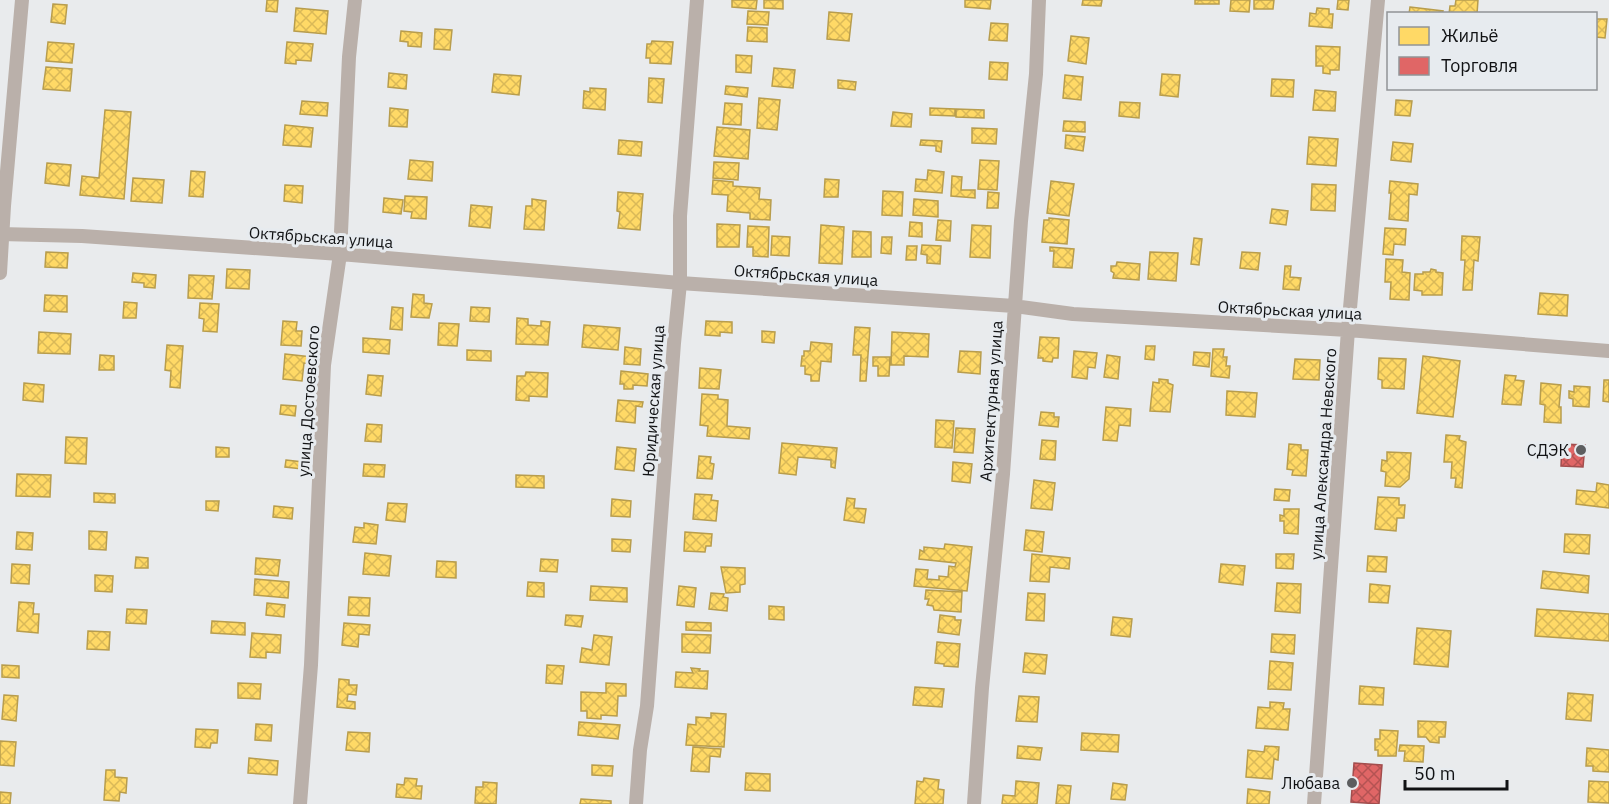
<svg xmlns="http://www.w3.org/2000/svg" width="1609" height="804" font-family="'IBM Plex Sans',sans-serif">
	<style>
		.homes { fill: url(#homes-cross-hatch); stroke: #b89d4d; stroke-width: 1.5 }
		.shops { fill: url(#shops-cross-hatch); stroke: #a24d4d; stroke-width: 1.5 }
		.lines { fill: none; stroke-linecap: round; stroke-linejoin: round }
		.street { stroke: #bab0aa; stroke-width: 14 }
		.poi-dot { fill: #5d5e60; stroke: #e7ebef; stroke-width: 2 }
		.labels { text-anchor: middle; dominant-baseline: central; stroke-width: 6; stroke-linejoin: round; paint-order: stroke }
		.street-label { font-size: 16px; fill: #111214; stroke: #e7ebef }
		.poi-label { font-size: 16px; fill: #111214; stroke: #e7ebef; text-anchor: end }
	</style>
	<defs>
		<pattern id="homes-cross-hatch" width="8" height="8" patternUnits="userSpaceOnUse" patternTransform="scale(1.5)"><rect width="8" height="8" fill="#ffd966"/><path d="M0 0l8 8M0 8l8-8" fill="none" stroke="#dab958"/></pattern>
		<pattern id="shops-cross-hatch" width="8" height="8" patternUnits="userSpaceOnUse" patternTransform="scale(1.5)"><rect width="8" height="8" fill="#e06666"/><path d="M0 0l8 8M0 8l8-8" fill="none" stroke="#b45353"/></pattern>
	</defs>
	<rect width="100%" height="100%" fill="#e9ebed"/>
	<path class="homes" d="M267 0H278L277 12 266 11Z
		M732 0H757L756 9 732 7Z
		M764 0H783V9L764 8Z
		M965 0H991L990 9 965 7Z
		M1083 0H1102L1101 6 1082 5Z
		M1195 0H1219V4H1195Z
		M1231 0H1250L1249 12 1230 11Z
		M1254 0H1274L1273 9H1254Z
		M1338 0H1349L1348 10 1337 9Z
		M1456 0H1478L1477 14H1449L1450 6H1455Z
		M53 4 67 5 65 24 51 22Z
		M1410 7 1443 11 1442 14H1409Z
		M296 8 328 11 326 34 294 31Z
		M1317 8 1329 9V14H1333L1332 28 1309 26 1310 13 1316 14Z
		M748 11 769 12 768 25 747 24Z
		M829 12 852 14 849 41 827 39Z
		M1596 19H1607L1605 38 1596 37Z
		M991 23 1008 24 1007 41 989 40Z
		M748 27 767 28V42L747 41Z
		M435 29 452 30 450 50 434 49Z
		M401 31 422 33 421 47 408 46V42L400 41Z
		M1071 36 1089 38 1086 64 1068 61Z
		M652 41 673 42 671 64 650 63V58H646L647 44H651Z
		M48 42 74 44 72 63 46 61Z
		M287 42 313 44 311 61 296 60V64L285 63Z
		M1316 46 1340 47 1339 70H1330V74L1323 73V66H1316Z
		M736 55 752 56 751 73 736 72Z
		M990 62 1008 63 1007 80 989 79Z
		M46 67 72 69 70 91 43 89Z
		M774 68 795 70 793 88 772 86Z
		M389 73 407 75 406 89 388 87Z
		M494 74 521 76 519 95 492 92Z
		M1162 74 1180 75 1178 97 1160 95Z
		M1065 75 1083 77 1081 100 1063 98Z
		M649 78 664 79 662 103 648 102Z
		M1272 79 1294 80 1293 97 1271 96Z
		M838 80 856 82 855 90 838 88Z
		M726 86 748 88 747 97 725 94Z
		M590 88 606 89 605 110 583 108 584 91 590 92Z
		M1315 90 1336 92 1335 111 1313 110Z
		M759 98 780 100 777 130 757 128Z
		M1396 100 1412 101 1410 116 1395 115Z
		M302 101 328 103 327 116 300 114Z
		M1120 102 1140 103 1139 118 1119 116Z
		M725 103 742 104 741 125 723 124Z
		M390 108 408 110 407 127 389 126Z
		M930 108 955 109V116L930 115Z
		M956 109 984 110V118L956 117Z
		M105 110 131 112 124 199 80 195 82 176 99 178Z
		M893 112 912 114 911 127 891 126Z
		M1064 121 1085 122V132L1063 131Z
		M285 125 313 128 311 147 283 145Z
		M717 127 750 130 748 159 714 156Z
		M972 128 997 129 996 144 972 143Z
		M1066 135 1085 137 1083 151 1065 148Z
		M1309 137 1338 139 1336 166 1307 164Z
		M619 140 642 142 641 156 618 154Z
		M921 140 942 141 941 152 936 151V146L920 145Z
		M1393 142 1413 144 1411 162 1391 160Z
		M410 160 433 162 432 181 408 179Z
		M980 160 999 161 997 190 978 189Z
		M714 162 739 163 738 180 713 178Z
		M47 163 71 165 69 186 45 183Z
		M928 170 944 172 942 193 915 191 916 179 927 180Z
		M191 171 205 172 203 197 189 196Z
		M952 176 962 177 961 190H975V198L951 196Z
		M133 178 164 180 162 203 131 201Z
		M825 179 839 180 838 197H824Z
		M713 180 733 182V186L760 188 759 199 771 200 770 220 750 219V213L727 211 728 195 712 194Z
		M1051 181 1074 184 1069 216 1047 213Z
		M1390 181 1418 184 1417 195 1409 194 1408 221 1389 219 1391 193H1389Z
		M1312 184 1336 185 1335 211 1311 210Z
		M285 185 303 186 302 203 284 201Z
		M883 191 903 192 902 216 882 215Z
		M618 192 643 194 640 230 618 228 620 212 617 211Z
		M988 192 999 193 998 208H987Z
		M405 196 427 197 426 219 411 218 412 212 404 211Z
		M384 198 403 200 401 214 383 212Z
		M532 199 546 201 544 230 524 229 526 206H532Z
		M914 199 938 201V217L913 215Z
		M471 205 492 207 490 228 469 226Z
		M1272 209 1288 211 1286 225 1270 223Z
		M1049 218 1069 220 1067 244 1042 242 1044 220H1049Z
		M938 220 951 221 950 241 936 240Z
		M910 222 922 223V237L909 236Z
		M717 224 740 225 739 247H717Z
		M821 225 844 227 842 264 819 263Z
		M972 225 991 226 990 258 970 257Z
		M748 226 769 227 768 257 753 256V247H747Z
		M1385 228 1406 229 1405 245 1394 244 1393 255 1383 254Z
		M853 231 871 232V257H852Z
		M772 236 790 237 789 256 771 255Z
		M1462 236 1480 237 1478 261 1474 260 1472 290H1463L1465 260H1461Z
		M882 237H892L891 254 881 253Z
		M1194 238 1202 239 1199 265 1191 264Z
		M922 245 941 246 940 264 927 263V255L921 254Z
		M907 246H917L916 260H906Z
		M1050 247 1074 249 1072 268 1053 267 1054 251H1050Z
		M46 252 68 253 67 268 45 267Z
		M1150 252 1178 253 1176 281 1148 279Z
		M1242 252 1260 253 1258 270 1240 268Z
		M1386 259 1403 260 1402 272 1410 273 1409 300 1390 299 1391 282H1385Z
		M1117 262 1140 264 1139 280 1113 278 1114 273 1111 271V266H1116Z
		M1285 266H1291L1290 277 1301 278 1299 290 1283 289Z
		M227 269 250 270 249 289 226 288Z
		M1431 269 1436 270V272L1443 273 1442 295H1422V291L1414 290 1415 274H1423V272H1430Z
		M133 273 156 275 155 288 144 287V283L132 282Z
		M189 275 214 276 212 299 188 298Z
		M1540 293 1568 295 1567 316 1538 314Z
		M413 294 424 295V303L432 304 429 318 411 317Z
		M45 295 67 296V312L44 311Z
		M124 302 137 303 136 318H123Z
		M200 303 219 304 217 332 203 331 204 319 199 318Z
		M392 307 403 308 402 330 390 329Z
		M471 307 490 308 489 322 470 321Z
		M517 318 528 319V325L541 326V321L550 322 548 345 516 344Z
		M283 321 297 322 296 331H302L301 346 281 345Z
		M706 321 732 322V333L720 332V336L705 335Z
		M439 323 459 324 457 346 438 345Z
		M584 325 620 328 618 350 582 347Z
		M855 327 870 328 866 381H860L861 355H853Z
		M762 331 775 332 774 343 762 342Z
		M39 332 71 334 70 354 38 353Z
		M892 332 929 334 928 357 904 356V365H891Z
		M1040 337 1059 338 1058 358H1053L1052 362 1043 361V358H1038Z
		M363 338 390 340 389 354 363 352Z
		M811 342 832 344 831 362 821 361 819 381H811V375L805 374V366H801L802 356H804V351H810Z
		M167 345 183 346 180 388 170 387 171 371 165 370Z
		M1146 346H1155L1154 360 1145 359Z
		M625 347 641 349 640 365 624 364Z
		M1213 349H1224L1223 357H1227L1226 366H1230L1229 378 1211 376Z
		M467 350 491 351V361L467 360Z
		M960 351 981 352 980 374 958 372Z
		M1074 351 1097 353 1095 368 1088 367 1087 379 1072 377Z
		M1194 352 1210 353 1209 367 1193 365Z
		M285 354 312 357 311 364 304 363 302 381 283 379Z
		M100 355 114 356V370H99Z
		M1107 355 1120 357 1118 379 1104 377Z
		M1423 356 1460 361 1453 417 1417 413Z
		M873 357H890L889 376H878V366H873Z
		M1379 358 1406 359 1404 389 1382 388V380L1378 379Z
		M1295 359 1320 360 1319 380 1293 379Z
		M700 368 721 370 719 389 699 388Z
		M621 371 648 374 647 386 633 385V389H624V384H620Z
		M526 372 548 373 547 397 529 396V401L516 400 517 376H525Z
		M368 375 383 376 381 396 366 394Z
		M1505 375 1516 376 1515 380 1524 381 1521 405 1502 404Z
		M1159 379 1168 380V383L1173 385 1170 412 1150 411 1153 382 1159 383Z
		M1604 380H1609V402L1603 401Z
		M24 383 44 385 43 402 23 400Z
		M1541 383 1561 385 1559 407H1561V423L1544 422 1545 405 1540 404Z
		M1574 386 1590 387 1589 407 1573 406V399L1569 398V391L1574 392Z
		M1227 391 1257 393 1255 417 1226 415Z
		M702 394 718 395V399L728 400 727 426 750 428 749 439 707 436 708 426 700 425Z
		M618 400 643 402 642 407 636 406 635 423 616 421Z
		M281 405 296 406 295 416 280 414Z
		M1106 407 1131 409 1130 426 1119 425 1117 441 1103 440Z
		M1041 412 1054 413V417H1059L1058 427 1039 425Z
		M936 420 954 421 952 448 935 447Z
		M367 424 382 425 381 442 365 441Z
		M956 428 975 429 973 453 954 452Z
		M1446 435 1460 436 1459 440 1466 442 1462 488 1455 487 1456 478H1451L1452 462H1444Z
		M66 437 87 438 86 464 65 463Z
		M1042 440 1056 441 1055 460 1040 459Z
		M782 443 837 448 835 468 831 467V460L798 457 796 475 779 473Z
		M1289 444 1301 445V450H1308L1306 476 1292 475 1293 470 1287 469Z
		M216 447 229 448V457H216Z
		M617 447 636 449 634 471 615 469Z
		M1387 452 1411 453 1409 479 1400 487 1385 486 1386 472 1381 471 1382 460 1387 461Z
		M699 456 711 457 710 463 714 464 712 479 697 478Z
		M286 460 303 462 302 469 285 467Z
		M953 462 972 464 970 483 952 481Z
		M364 464 385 465 384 477 363 476Z
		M17 474 51 475 50 497 16 496Z
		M516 475 544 476V488L516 487Z
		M1034 480 1055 483 1052 510 1031 508Z
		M1597 483 1609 485V508L1576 504 1577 490 1596 492Z
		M1275 489 1290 490 1289 501 1274 500Z
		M94 493 115 494V503L94 502Z
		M695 494 712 495 711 500 718 501 716 521 693 519Z
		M1378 497 1399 498V505H1405L1404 518H1397L1396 531 1375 529Z
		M847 498 855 499 854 508 866 509 864 523 844 520Z
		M612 499 631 501 630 517 611 516Z
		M206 501H219L218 511 206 510Z
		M388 503 407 504 405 522 386 520Z
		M274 506 293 508 292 519 273 517Z
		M1284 509H1299L1298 534 1284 533V521H1280V515L1284 516Z
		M364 523 378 525 376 544 353 542 355 527 364 528Z
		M1026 530 1044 532 1042 552 1024 550Z
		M89 531 107 532 106 550 89 549Z
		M17 532 33 533 32 550 16 549Z
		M685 532 712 534 711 546H706L705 552 684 551Z
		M1565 534 1590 535 1589 554 1564 552Z
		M612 539 631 540 630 552 612 551Z
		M945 544 972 547 967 591 914 586 916 569 928 570 927 579 939 580V576L948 577 949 566 955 567 956 563 919 559 920 550 924 552V547L944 549Z
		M365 553 391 556 389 576 363 574Z
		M1032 554 1070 558 1069 569 1050 567 1049 582 1030 581Z
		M1276 554H1294L1293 569 1276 568Z
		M1368 556 1387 557 1386 572 1367 571Z
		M136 557 148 558V568H135Z
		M256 558 280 560 278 576 255 574Z
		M541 559 558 560 557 572 540 571Z
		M437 561 456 562V578L436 577Z
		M12 564 30 565 29 584 11 583Z
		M1221 564 1245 566 1243 585 1219 582Z
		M721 567 745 568V584L740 585V592L726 593Z
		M1543 571 1589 576 1588 593 1541 588Z
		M95 575 113 576 112 592 95 591Z
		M255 579 289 582 288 598 254 595Z
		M528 582 544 583V597L527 596Z
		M1277 583 1301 584 1300 613 1275 611Z
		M1370 584 1390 586 1388 603 1369 602Z
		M591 586 627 588V602L590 600Z
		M679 586 696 588 694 607 677 605Z
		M926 590 962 592 961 612 934 610 933 606 927 605 929 599H925Z
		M711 593 724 594 723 597 728 598 727 611 709 609Z
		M1028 593 1045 594 1044 621 1026 620Z
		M349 597 370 598 369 616 348 615Z
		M19 602 34 603 33 614H39L38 633 17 631Z
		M267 603 285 605 284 617 266 615Z
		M769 606 784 607V620L769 619Z
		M127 609 147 610 146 624 126 623Z
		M1537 609 1609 614V641L1535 636Z
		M566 615 583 616 581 627 565 625Z
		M940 615 955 617V620H961L959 635 938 632Z
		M1113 617 1132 619 1130 637 1111 635Z
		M212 621 245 623V635L211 633Z
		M686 622 711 623V631L686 630Z
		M344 623 370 625 369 635 359 634 358 647 342 645Z
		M1417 628 1451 631 1448 667 1414 664Z
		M88 631 110 632 109 650 87 649Z
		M252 633 281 635 280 653 266 652V658L250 657Z
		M682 634 711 635 710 653 682 652Z
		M1272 634 1295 635 1294 654 1271 652Z
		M594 635 612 637 609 665 580 662 582 648 592 650Z
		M937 642 960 644 958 667 944 666V664L935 663Z
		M1025 653 1047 655 1045 674 1023 672Z
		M1270 661 1293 663 1291 690 1268 689Z
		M2 665 19 666V678L2 677Z
		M547 665 564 666 562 684 546 683Z
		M691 668 700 669 699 671H708L707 689 675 687 676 672 693 673Z
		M339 679 349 680V685H357L356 695 348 694 347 701 355 702V709L337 707Z
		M238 683 261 684 260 699 238 698Z
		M606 683 626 684V696H618L617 716 601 715V719L587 718V711H581V692L606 693Z
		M1360 686 1384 688 1383 705 1359 704Z
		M915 687 944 689 942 707 913 705Z
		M1568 693 1593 695 1591 721 1566 719Z
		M4 695 18 696 16 721 2 719Z
		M1019 696 1039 697 1037 722 1016 721Z
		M1270 702 1284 703 1283 709H1290L1288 730 1256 728 1258 707 1270 708Z
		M711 713 726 714 724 747 686 745 688 724 696 725V717L711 718Z
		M1418 721 1446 722 1445 737H1439V743L1430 742 1426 737H1418Z
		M579 722 620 725 618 739 578 735Z
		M256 724 272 725 271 741 255 740Z
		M196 729 218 730 217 743H211L210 748 195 747Z
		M1380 730 1398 731 1396 756H1378V750H1375V739H1380Z
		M348 732 370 733 369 752 346 750Z
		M1082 733 1119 735 1118 752 1081 750Z
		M0 741 16 742 14 766 0 765Z
		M1400 745 1424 746 1423 762 1404 761 1405 751H1399Z
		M1018 746 1042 748 1040 760 1017 758Z
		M1265 746 1279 747 1278 760 1274 759 1272 779 1246 777 1248 750 1264 752Z
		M693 747 721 749 720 757 710 756 709 772 691 771Z
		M1587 748 1609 750V772L1593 771V766H1586Z
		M249 758 278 761 277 775 248 773Z
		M592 765 613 766 612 776 592 775Z
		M106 770H115V777L127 778 126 793 120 792 119 801 104 800Z
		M746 773 770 774V791L745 790Z
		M405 778 417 779 416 786H422L421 799 396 797 397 784 404 785Z
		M924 778 939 780 938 789 944 790 943 804H915L917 781 923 782Z
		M1016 781 1039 783 1037 804H1002L1003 795 1015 796Z
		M1589 781 1609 782V803L1588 802Z
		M483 782 497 783 496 804 475 803 476 787H483Z
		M1113 783 1127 785 1125 800 1111 799Z
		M1058 785 1071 786 1069 804H1056Z
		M1248 789 1270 792 1269 804H1247Z
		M0 792 11 793 10 804H0Z
		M581 799 611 801V804H580Z"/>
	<path class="shops" d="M1562 444 1585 445 1583 467 1561 466Z
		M1354 763 1382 765 1379 804 1351 802Z"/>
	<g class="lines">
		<path class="street" d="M0 234 82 236 340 254 680 283 1014 306 1073 314 1348 330 1609 351
			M0 273 4 206 22 0
			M300 804 311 665 324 365 340 254 349 57 355 0
			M636 804 640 750 647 706 674 343 680 283V216L697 0
			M974 804 982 688 1003 474 1021 221 1036 74 1039 0
			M1314 804 1348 330 1378 0"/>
	</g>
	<g class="poi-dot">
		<circle cx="1581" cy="450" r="6"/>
		<circle cx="1352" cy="783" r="6"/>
	</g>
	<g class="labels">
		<g class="street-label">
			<text transform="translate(321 237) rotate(4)">Октябрьская улица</text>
			<text transform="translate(806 275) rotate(4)">Октябрьская улица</text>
			<text transform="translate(1290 310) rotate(3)">Октябрьская улица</text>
			<text transform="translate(308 401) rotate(-86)">улица Достоевского</text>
			<text transform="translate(653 401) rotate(-86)">Юридическая улица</text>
			<text transform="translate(991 401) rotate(-86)">Архитектурная улица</text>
			<text transform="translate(1323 454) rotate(-86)">улица Александра Невского</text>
		</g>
		<g class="poi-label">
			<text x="1569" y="450">СДЭК</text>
			<text x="1340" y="783">Любава</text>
		</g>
	</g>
	<rect x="1387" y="12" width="210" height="78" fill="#e7ebef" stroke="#919497" stroke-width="1.5"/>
	<rect x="1399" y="27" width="30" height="18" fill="#ffd966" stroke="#919497" stroke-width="1.5"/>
	<text x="1441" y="42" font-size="18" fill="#111214">Жильё</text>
	<rect x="1399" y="57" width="30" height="18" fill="#e06666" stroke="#919497" stroke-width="1.5"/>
	<text x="1441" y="72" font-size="18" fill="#111214">Торговля</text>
	<path d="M1405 780v9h102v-9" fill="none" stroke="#111214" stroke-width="3"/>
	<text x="1414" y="780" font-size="18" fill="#111214" stroke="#e7ebef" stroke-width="4.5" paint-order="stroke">50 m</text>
</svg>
